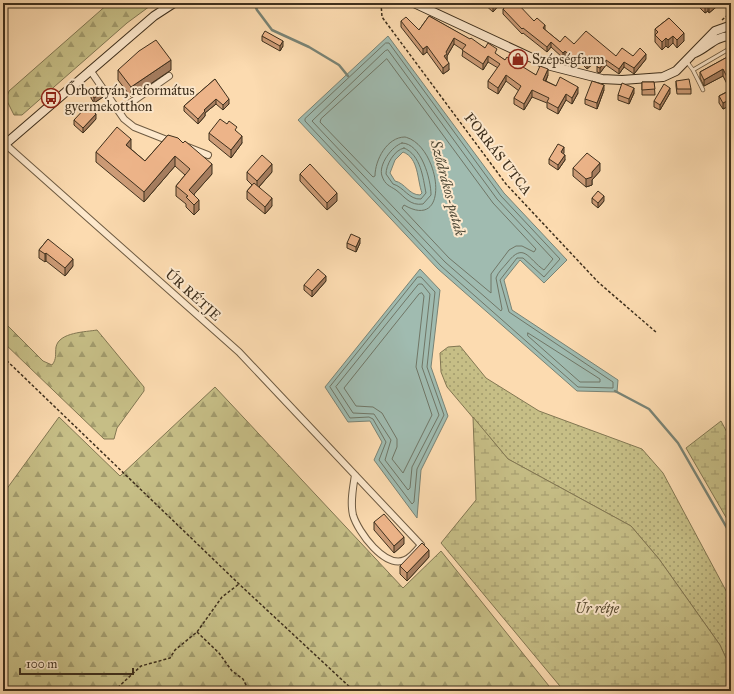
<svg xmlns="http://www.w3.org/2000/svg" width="734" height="694" font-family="'IM FELL Great Primer',serif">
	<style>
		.green { fill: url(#green-dots); stroke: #827752 }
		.forest { fill: url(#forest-firs); stroke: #827752 }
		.wetland { fill: url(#wetland-marsh); stroke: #827752 }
		.water { fill: #a0bbb0; stroke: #798375; fill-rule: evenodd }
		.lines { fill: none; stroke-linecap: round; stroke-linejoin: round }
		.shore { stroke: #707666; stroke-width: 1 }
		.stream { stroke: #798375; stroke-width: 2.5 }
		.service-casing { stroke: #6e5b42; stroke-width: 4.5 }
		.minor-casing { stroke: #6e5b42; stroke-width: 8 }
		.secondary-casing { stroke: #3f301d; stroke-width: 10 }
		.path { stroke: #3f301d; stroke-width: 1.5; stroke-dasharray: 3 2; stroke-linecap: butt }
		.service { stroke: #fde8cc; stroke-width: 3 }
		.minor { stroke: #fde8cc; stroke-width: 6 }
		.secondary { stroke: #fde8cc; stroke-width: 8 }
		.wall { fill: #cc9b76; stroke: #3f301d }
		.shaded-wall { fill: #a67e60; stroke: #3f301d }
		.building { fill: #edb489; stroke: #3f301d }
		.labels { text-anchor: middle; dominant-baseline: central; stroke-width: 4; stroke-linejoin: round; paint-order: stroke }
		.poi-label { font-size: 14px; fill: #3f301d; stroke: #fde8cc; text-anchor: start }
		.street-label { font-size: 14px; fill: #3f301d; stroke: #fde8cc }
		.park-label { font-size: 14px; font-style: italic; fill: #5a4c32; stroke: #fde8cc }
		.water-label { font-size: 15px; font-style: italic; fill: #524c3a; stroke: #fde8cc }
	</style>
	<defs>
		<pattern id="green-dots" width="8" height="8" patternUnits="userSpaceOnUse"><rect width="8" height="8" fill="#c6be86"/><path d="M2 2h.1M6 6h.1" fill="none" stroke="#a29b6d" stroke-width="1.8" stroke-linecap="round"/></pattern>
		<pattern id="forest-firs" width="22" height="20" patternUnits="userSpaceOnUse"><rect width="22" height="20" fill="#c6be86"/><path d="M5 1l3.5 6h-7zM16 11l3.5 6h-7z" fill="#a29b6d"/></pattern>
		<pattern id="wetland-marsh" width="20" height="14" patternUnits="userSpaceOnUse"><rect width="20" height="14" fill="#c6be86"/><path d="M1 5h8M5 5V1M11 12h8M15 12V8" fill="none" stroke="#a29b6d"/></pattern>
	</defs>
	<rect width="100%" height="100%" fill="#fcdbb0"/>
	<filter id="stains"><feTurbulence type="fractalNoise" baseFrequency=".005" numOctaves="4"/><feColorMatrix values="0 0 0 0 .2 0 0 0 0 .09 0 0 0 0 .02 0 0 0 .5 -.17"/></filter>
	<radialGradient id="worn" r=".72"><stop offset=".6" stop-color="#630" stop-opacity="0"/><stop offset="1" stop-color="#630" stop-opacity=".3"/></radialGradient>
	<path class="green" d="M460 346 486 378 539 411 642 449 663 473 731 600V669L720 645 659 559 631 526 508 459 447 387 441 372 440 353 448 347Z"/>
	<path class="forest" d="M109 3H158L150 6 127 23 22 115H14L6 99 9 91Z
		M3 321 43 361 52 365C57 359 55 354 56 347 59 332 86 332 97 330L144 387V391L117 428 114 439H104L3 342Z
		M215 387 403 588 441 551 553 691H4L3 494 59 417 120 476Z"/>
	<path class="wetland" d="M473 417 508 459 631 526 659 559 720 645 731 669V691H564L441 543 476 500Z
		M721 421 731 440V526L686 448Z"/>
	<path class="water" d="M388 36 504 193 567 260 544 283 520 260 504 280 512 310 618 380 617 392 577 391 438 269 298 120ZM403 152C419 158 417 180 422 193L420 195C409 195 405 183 395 181L390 173 395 160Z
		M420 269 440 290 431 367 448 416 421 470 417 518 374 460 382 442 370 421 348 422 325 387Z"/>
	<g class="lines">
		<path class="shore" d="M386 43H389L501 196 560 259 544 277 523 258H517L500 280 509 312 613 382V388L578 387 441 266 305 121V119Z
			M388 50 497 199 553 259 544 270C528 259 524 241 507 263 503 268 498 272 496 278L502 309 501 311 445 262 312 121 385 51Z
			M387 59 493 203 536 249 534 252 522 246H516L509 250 491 274V293L449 258 402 208 404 205C452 233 440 145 405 137 387 137 375 160 375 176L373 177 320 122 321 119Z
			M402 143C421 143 431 179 431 195L423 204C410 206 405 197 396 190 390 186 385 185 382 176 378 165 392 146 402 143Z
			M404 148C421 155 423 178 426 193L421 199C409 200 404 187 393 184L386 174C386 165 394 150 404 148Z
			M418 277H421L435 292 427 367 444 415 417 469 414 502 412 504 379 460 386 442 373 419 369 417 350 418 330 387Z
			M419 284H422L430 294 422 367 439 415 412 467 410 488 408 490 385 460 391 440 374 414 353 413 336 387Z
			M422 293 424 296 416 367 432 415 403 473 392 459 397 447V439L382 413 373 407 356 406 344 388 419 294Z
			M528 333 600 379V382H580L528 336Z"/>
		<path class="stream" d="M254 3 257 10 272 30 309 47 339 65 348 76
			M615 391 649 409 678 443 731 535"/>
		<g class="service-casing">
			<path id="service" d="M687 62 693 70 703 90
				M693 70 729 49"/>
		</g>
		<g class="minor-casing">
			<path id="minor" d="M90 70 124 119 134 127 172 142
				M119 111 169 76
				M5 144 239 352 421 545C417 550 412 557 405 560 385 569 358 532 353 515 350 502 353 488 355 475
				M185 146 208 155"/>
		</g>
		<g class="secondary-casing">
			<path id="secondary" d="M414 3 547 65 602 79 622 80 663 77 676 71 715 31 729 26
				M695 53C710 46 713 37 731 36
				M3 146 154 16 174 3"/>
		</g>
		<path class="path" d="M381 3 382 17 506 184 598 282 657 333
			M722 20 729 14 730 3
			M3 357 239 584 354 691
			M197 632 219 653 232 671 243 679 249 691
			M114 691 141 666 170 658 175 650 197 632 222 597 239 584"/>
		<use href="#service" class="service"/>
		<use href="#minor" class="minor"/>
		<use href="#secondary" class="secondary"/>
	</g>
	<path class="wall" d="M462 3H468L466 6Z
		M483 3H500V4L493 12Z
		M695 3H721L709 13 708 11 705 13Z
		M503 9 534 21 560 42 574 44 616 56H633L646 59 634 74 624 67 619 74 606 65 600 73 597 72V67L598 64 594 63 587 69 578 60 574 64 565 56 563 58 551 47 547 52 523 33 522 34 503 14Z
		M429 16 485 48 497 55 505 60 536 75H548L546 81 556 86 578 93 572 104 566 100 558 114 547 108V103L532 97 524 110 514 104V98L519 91 506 81 498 94 488 88V81L498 68 488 62 483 70 462 56 463 50 454 44 447 56V60L449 70 443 74 427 52 423 55 401 27V21L419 30Z
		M669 18 684 41 677 48 673 43 668 48 666 46 662 50 655 42V29Z
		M262 36 283 46 280 51 262 41Z
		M731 55V105L723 109 719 103V96L730 90 723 76 704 86 700 78V72Z
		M118 70H171L131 97 118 80Z
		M215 79 229 104 223 110 216 104 205 113V116L198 124 184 111V106Z
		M676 81 691 89V94H677L676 86Z
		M642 82H654L655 95H642Z
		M604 90 597 109 585 104V99Z
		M91 93 103 97 94 103 91 98Z
		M634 93 629 104 618 100V95Z
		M670 93 660 110 654 107V101Z
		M96 119 83 133 74 125V120Z
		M237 132 242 143 231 158 209 140V133Z
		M168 135 212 174 194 194 199 210 194 215 186 207V204L176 196V186L185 175 175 166 144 202 96 162V152L131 149 145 161Z
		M564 153 563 154 565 160 558 170 549 164V159Z
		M573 168 600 171 592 180V185L586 187 573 176Z
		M247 172H272L259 187 272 206 265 214 247 199V191L252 185 247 180Z
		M300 174 337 201 327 210 300 181Z
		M592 198 604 201 598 208 592 203Z
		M48 239 73 266 65 276 46 261 45 262 39 258V250Z
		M347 243H360L356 252 347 248Z
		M326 281 312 297 304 290V285Z
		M374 522 404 544 394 553 374 530Z
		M429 557 407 581 400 574V566Z"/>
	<path class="shaded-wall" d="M496 3H500V4L493 12V7Z
		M707 3H708V11L705 13V5Z
		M711 3H721L709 13V4Z
		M545 25V30L543 33V28Z
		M684 33V41L677 48V40Z
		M673 36V43L668 48V40Z
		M454 38V44L447 56V61L444 56 446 52Z
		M666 38V46L662 50V42Z
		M283 41V46L280 51V46Z
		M551 42V47L547 52V47Z
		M427 46V52L423 55V49Z
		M565 51V56L563 58V53Z
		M646 54V59L634 74V68Z
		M578 55V60L574 64V59Z
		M488 56V62L483 70V64Z
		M594 57V63L587 69V64Z
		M171 60V70L131 97V87Z
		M606 60V65L600 73V68Z
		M624 62V67L619 74V69Z
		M449 63V70L443 74V68Z
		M548 69V75L543 86V80Z
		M723 69V76L704 86V80Z
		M506 75V81L498 94V88Z
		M604 85V90L597 109V103Z
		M578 87V93L572 104V98Z
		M634 88V93L629 104V99Z
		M670 88V93L660 110V105Z
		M532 90V97L524 110V104Z
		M103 92V97L94 103V98Z
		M566 94V100L558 114V108Z
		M216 99V104L205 113V116L198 124V119L204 110Z
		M229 99V104L223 110V105Z
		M731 99V105L723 109V103Z
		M96 114V119L83 133V128Z
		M242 136V143L231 158V150Z
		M131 139V149L126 145Z
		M564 147V153L561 158V152Z
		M565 155V160L558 170V165Z
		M175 156V166L144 202V192Z
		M600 163V171L592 180V185L586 187V179Z
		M212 164V174L189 200V190Z
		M272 164V172L257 189V181Z
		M337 193V201L327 210V203Z
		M604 196V201L598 208V203Z
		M272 198V206L265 214V207Z
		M199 200V210L194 215V205Z
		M360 238V243L356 252V247Z
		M46 253V261L45 262V254Z
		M73 259V266L65 276V268Z
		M326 276V281L312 297V291Z
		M404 537V544L394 553V546Z
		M429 550V557L407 581V573Z"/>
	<path class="building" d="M488 3H496L493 7Z
		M510 3H517L534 21 537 18 545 25 543 28 560 42 565 36 574 44 586 31 616 56 622 48 633 56 640 48 646 54 634 68 624 62 619 69 606 60 600 68 597 67 599 60 594 57 587 64 578 55 574 59 565 51 563 53 551 42 547 47 523 28 522 29 503 9Z
		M429 16 470 39 471 38 485 48 488 43 497 49 495 53 505 60 507 57 536 75 540 66 548 69 543 80 556 86 560 77 578 87 572 98 566 94 558 108 547 102 549 98 532 90 524 104 514 98 521 86 506 75 498 88 488 81 500 64 488 56 483 64 462 50 466 45 454 38 446 52 447 54 444 56 449 63 443 68 427 46 423 49 401 21 406 17 419 30Z
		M669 18 684 33 677 40 673 36 668 40 666 38 662 42 655 35 658 32 655 29Z
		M265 31 283 41 280 46 262 36Z
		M156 40 171 60 131 87 118 70 139 51Z
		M731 55V85L723 69 704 80 700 72Z
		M215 79 229 99 223 105 216 99 204 110 205 111 198 119 184 106Z
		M689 79 691 89H677L676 81Z
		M592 81 604 85 597 103 585 99Z
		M642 82H654L655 89 642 90Z
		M622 83 634 88 629 99 618 95Z
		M664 84 670 88 660 105 654 101Z
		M99 86 103 92 94 98 91 93Z
		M731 90V99L723 103 719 96Z
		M87 106 96 114 83 128 74 120Z
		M220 119 227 124 229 121 237 127 235 130 242 136 231 150 209 133Z
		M117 127 131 139 126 145 145 161 168 135 178 138 183 143 185 141 212 164 189 190 199 200 194 205 186 197 188 196 176 186 190 169 175 156 144 192 96 152Z
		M558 144 564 147 561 152 565 155 558 165 549 159Z
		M587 153 600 163 592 172V177L586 179 573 168Z
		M262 155 272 164 257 181 247 172Z
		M310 164 337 193 327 203 300 174Z
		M254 183 272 198 265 207 247 191Z
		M598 191 604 196 598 203 592 198Z
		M351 234 360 238 356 247 347 243Z
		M48 239 73 259 65 268 46 253 45 254 39 250Z
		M318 269 326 276 312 291 304 285Z
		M384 514 404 537 394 546 374 522Z
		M422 543 429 550 407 573 400 566Z"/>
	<defs>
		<g id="shop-ring" transform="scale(1)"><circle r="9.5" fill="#fde8cc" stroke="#8f2418" stroke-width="1.5"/><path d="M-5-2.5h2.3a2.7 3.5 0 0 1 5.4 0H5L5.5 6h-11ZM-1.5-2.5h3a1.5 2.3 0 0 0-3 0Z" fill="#8f2418"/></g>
		<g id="bus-ring" transform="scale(1)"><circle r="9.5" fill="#fde8cc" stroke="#8f2418" stroke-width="1.5"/><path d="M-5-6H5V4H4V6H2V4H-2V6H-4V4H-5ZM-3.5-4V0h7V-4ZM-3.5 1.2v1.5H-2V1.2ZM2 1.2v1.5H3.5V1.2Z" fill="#8f2418"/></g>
	</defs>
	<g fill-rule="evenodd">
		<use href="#shop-ring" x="518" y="59"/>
		<use href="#bus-ring" x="51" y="98"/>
	</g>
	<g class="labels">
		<g class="poi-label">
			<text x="532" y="59">Szépségfarm</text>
			<text x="65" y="90">Őrbottyán, református<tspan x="65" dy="16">gyermekotthon</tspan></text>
		</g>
		<g class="street-label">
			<text transform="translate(498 154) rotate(52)">FORRÁS UTCA</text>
			<text transform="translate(193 295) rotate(42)">ÚR RÉTJE</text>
		</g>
		<g class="park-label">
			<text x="597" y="608">Úr rétje</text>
		</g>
		<g class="water-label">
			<text transform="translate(448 188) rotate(75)">Sződrákos-patak</text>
		</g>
	</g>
	<rect width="734" height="694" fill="none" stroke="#fcdbb0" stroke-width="16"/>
	<rect x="4" y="4" width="726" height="686" fill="none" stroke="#3f301d" stroke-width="2"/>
	<rect x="8" y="8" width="718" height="678" fill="none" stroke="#3f301d"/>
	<path d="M20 668v6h113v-6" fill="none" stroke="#3f301d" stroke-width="2"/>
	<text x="26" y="668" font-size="12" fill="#3f301d" stroke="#fde8cc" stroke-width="3" paint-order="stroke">100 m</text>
	<rect width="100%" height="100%" filter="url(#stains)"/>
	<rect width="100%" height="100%" fill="url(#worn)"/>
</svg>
